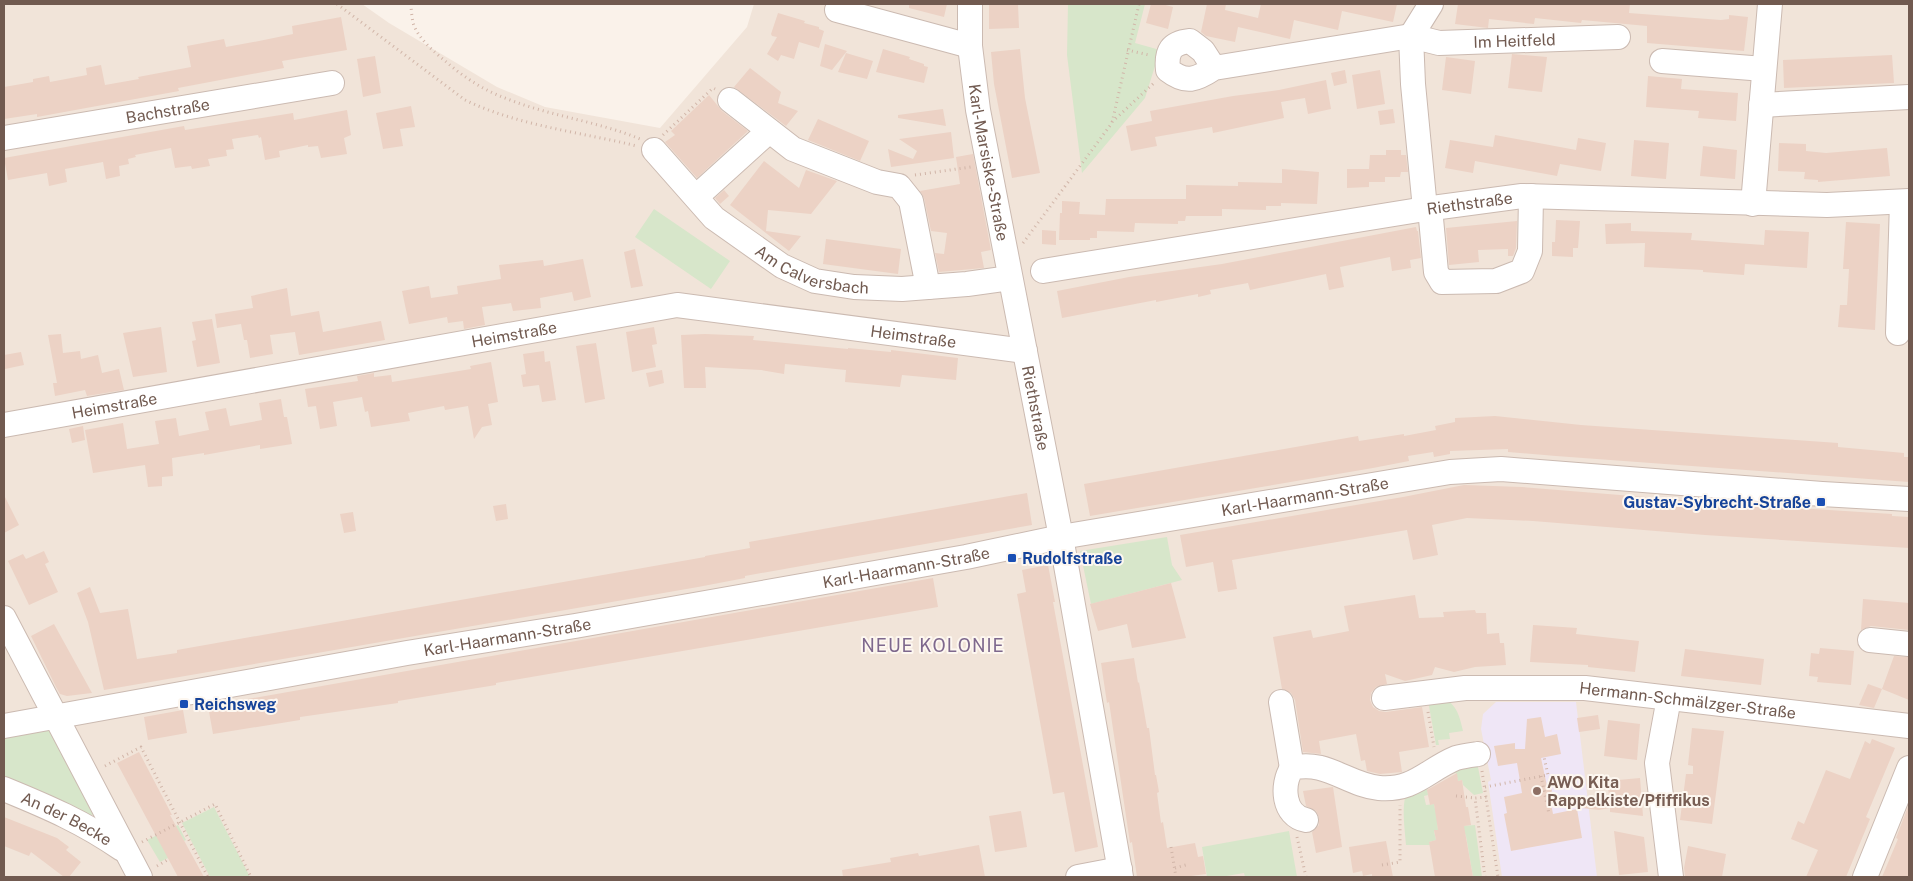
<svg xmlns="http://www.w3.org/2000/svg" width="1913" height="881" font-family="'Public Sans',sans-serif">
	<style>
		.residential { fill: #f1e4d9 }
		.education { fill: #efe6f6 }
		.green { fill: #d7e6ca }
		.building { fill: #ecd2c5 }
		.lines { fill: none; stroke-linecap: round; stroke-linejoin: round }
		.minor-casing { stroke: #cbbab1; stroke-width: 26 }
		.path { stroke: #d1b5a8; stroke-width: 3; stroke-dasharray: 1 4; stroke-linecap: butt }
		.minor { stroke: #fff; stroke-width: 24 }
		.transit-dot { fill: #1a4fb4; stroke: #fdf7f0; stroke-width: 2 }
		.education-dot { fill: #8d6e63; stroke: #fdf7f0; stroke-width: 2 }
		.labels { text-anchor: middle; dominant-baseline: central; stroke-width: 4; stroke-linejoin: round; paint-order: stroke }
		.street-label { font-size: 16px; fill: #715a50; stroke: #fdf7f0 }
		.transit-label { font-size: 16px; font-weight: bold; fill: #164399; stroke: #fdf7f0; text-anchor: start }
		.education-label { font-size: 16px; font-weight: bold; fill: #785e54; stroke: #fdf7f0; text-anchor: start }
		.neighbourhood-label { font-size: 18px; letter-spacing: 1px; fill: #7e688d; stroke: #fdf7f0 }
	</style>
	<rect width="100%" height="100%" fill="#faf2ea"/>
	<path class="residential" d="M4 4H362L389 23 497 87 545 107 660 128 747 27 754 4H1909V877H4Z"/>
	<path class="education" d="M1496 702H1576L1597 877H1502L1488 782 1491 780 1481 729 1483 714Z"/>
	<path class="green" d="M1068 4H1145L1135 43 1160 50 1145 98 1082 173 1067 55Z
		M654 209 730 261 711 289 635 237Z
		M1167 537 1172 565 1182 580 1091 604 1080 551Z
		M1427 695C1453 697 1458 708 1463 731L1449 733 1450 739 1438 740 1439 745H1436Z
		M49 727 93 815H87L4 782V733Z
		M1465 764H1474L1478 767 1483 793 1474 795 1463 785 1462 780 1458 781 1456 773 1433 777 1434 785 1427 786 1428 795 1424 796 1426 805 1434 804 1435 809 1444 808 1446 819 1437 821 1438 830 1434 831 1436 840 1429 842 1430 845H1406C1405 832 1402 811 1405 798 1410 780 1449 769 1465 764Z
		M214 807 250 877H210L182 823Z
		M178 825 186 840 184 841 179 832 168 858 160 862 147 840Z
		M1475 825 1482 877H1473L1466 836 1461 826Z
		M1289 831 1297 877H1245L1244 873 1221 877H1207L1202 847Z"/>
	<path class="building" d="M909 4H947L944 17 909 8Z
		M989 4H1018L1019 28 989 29Z
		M1151 4H1162L1173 7 1168 29 1146 23Z
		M1207 4H1226L1225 10 1258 18 1261 4H1397L1393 22 1342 11 1338 30 1294 20 1290 39 1238 27 1235 42 1206 36 1201 32Z
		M1458 4H1630L1629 13 1721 20 1729 19V15L1748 17 1744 51 1647 43V26L1582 20 1581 23 1535 18 1534 24 1489 19 1488 28 1455 24Z
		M778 13 805 21 804 23 819 27V29L824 31 819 48 799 42 794 59 781 55 778 61 767 54 777 37 772 36 771 34Z
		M341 17 347 50 282 61 284 68 178 88 179 91 37 117V114L4 119V87L33 82V79L49 76 50 82 87 75 86 68 101 65 105 85 139 79 138 77 191 67 187 46 224 39 226 47 259 41 293 34 292 26Z
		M825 44 847 51 832 70 820 66Z
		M883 49 910 57 909 59 924 64V66L928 67 924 83 876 72Z
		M1020 49 1025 98 1040 173 1012 178 994 84 991 52Z
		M846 53 873 61 867 79 838 72Z
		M1512 54 1547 57 1542 92 1508 88Z
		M1892 55 1894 83 1784 88 1783 60Z
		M375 56 381 93 363 97 357 59Z
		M1446 57 1475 61 1471 94 1442 90Z
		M750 68 781 92 778 103 798 111 786 126 734 87Z
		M1345 70 1347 83 1334 86 1331 73Z
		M1380 70 1385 104 1357 109 1352 75Z
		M1648 76 1682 79 1681 89 1738 93 1736 121 1698 118 1699 111 1646 107Z
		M1326 80 1331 109 1308 114 1305 98 1281 102 1284 118 1213 133 1212 127 1155 137 1157 146 1131 151 1126 126 1152 121 1150 111 1233 96 1279 90Z
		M709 95 722 111 748 131 697 178 665 142 675 135 671 131Z
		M411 106 415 127 400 129 403 146 383 149 376 113Z
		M943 109 946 126 898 118V115Z
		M1393 109 1395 123 1380 125 1378 111Z
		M347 110 351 135 344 138 347 154 321 158 318 146 308 147V145L279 151 280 157 265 160 261 137 259 138 258 135 232 139 234 149 226 150 227 156 208 159 210 166 192 169 191 166 175 168 171 148 135 155 136 157 128 159 129 164 119 166 120 176 106 179 103 162 65 169 67 182 49 186 47 173 8 180 4 158 184 126 185 130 293 113 294 120Z
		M818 119 869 141 860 161 808 140Z
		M951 132 954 158 891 167 888 149 913 159 917 151 899 139Z
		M1495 135 1576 150 1578 138 1606 143 1601 171 1560 164 1557 176 1475 161 1473 173 1445 168 1450 140 1493 147Z
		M1634 140 1669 143 1666 179 1631 176Z
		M1779 143 1806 144V151L1826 153 1887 148 1890 176 1818 182V180L1804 179 1805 172 1778 171Z
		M1703 146 1737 150 1735 179 1700 176Z
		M1386 150H1401V155H1406L1408 172H1401L1400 177H1385V182H1369V187L1347 188V169H1369L1370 155H1386Z
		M973 154 991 250 981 252 984 268 939 272 935 253 944 254 947 233 931 231 924 198 920 191 960 184 956 157Z
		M764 161 799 188 806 170 837 181 811 214 768 210 766 231 801 236 789 251 730 205Z
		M1282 169 1319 172 1317 204 1281 203V206H1266V210L1222 209V216H1186L1185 221H1178V224L1135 223 1134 232 1097 231V238H1090V240H1059L1060 213H1062V201L1080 202 1079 214 1105 215 1106 199H1186V185L1238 186V182L1282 183Z
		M724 190 729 196 720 204 715 198Z
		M1556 220 1580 221 1578 248H1573V257L1552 256V242H1555Z
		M1517 221 1516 248 1513 256H1508V249L1478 250 1479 262 1449 265 1446 228Z
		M1846 222 1880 224 1875 330 1838 327 1840 305H1847L1849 269H1843Z
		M1631 223V231L1692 233 1691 240 1764 245 1765 230 1809 232 1807 268 1745 264 1744 275 1703 272V270L1644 267 1645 243 1606 244 1605 224Z
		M1416 227 1417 231H1418L1421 258 1410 260 1411 268 1392 271 1390 257 1340 267 1344 287 1329 290 1326 274 1250 290 1248 283 1210 290 1211 294 1198 297V294L1156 302V300L1062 318 1057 291 1129 277 1222 264Z
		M1042 230 1056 231V245L1042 244Z
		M826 239 901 249 898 274 823 264Z
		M635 249 643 286 631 288 624 252Z
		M583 259 591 297 574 301 572 292 540 298 541 308 513 311 511 303 482 307 485 325 464 329 463 321 448 323 447 317 409 324 402 291 429 286 431 298 458 294 457 286 501 279 499 265 543 260 544 266Z
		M287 288 291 316 319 311 323 332 381 321 385 340 299 355 295 332 270 335 273 354 250 358 247 340H244L241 324 217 328 215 314 253 308 251 296Z
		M212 319 220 363 197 367 192 341 196 340 192 322Z
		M161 327 167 372 133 377 123 333Z
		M654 327 657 344 652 345 656 367 632 372 626 332Z
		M61 334 63 353 80 351 81 359 98 355 102 373 119 369 124 390 87 396 85 390 55 396 53 383H57L48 335Z
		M705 334 754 336 753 340 848 349V348L891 352V350L958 358 956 380 902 375 900 387 845 382 846 370 785 364 784 374 761 370 705 367 706 388H684L681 335Z
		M596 343 605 399 585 403 576 346Z
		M544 351 545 362 550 361 556 400 542 402 539 385 523 387 521 375 526 374 523 354Z
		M21 352 24 365 5 369 4 355Z
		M491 362 498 402 488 404 492 425 482 427 474 439 468 406 445 410 444 406 408 413 410 421 371 427 368 411 365 412 362 397 333 402 337 426 320 429 316 406 308 407 305 389 358 381 357 376 374 373V377L391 375 392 382 471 369 470 366Z
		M662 370 664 383 649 387 646 373Z
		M281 399 284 417H287L292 444 260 449V445L204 455V453L172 458 173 476 162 477V486L148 487 145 465 93 473 85 430 123 423 127 449 159 444 155 421 176 418 179 436 209 430 205 412 226 408 230 426 262 420 259 403Z
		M1495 416 1581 425 1838 443V447L1904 453V457H1909V482L1556 456 1508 452V449L1450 451V454L1434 457 1433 452 1408 456 1409 461 1373 468 1090 516 1084 484 1358 436 1359 441 1404 434V436L1436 430 1435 426 1455 422V418Z
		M83 426 85 440 72 443 69 429Z
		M1464 485 1522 487 1719 503 1892 514V516L1909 517V548L1705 535 1533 521 1467 518 1432 525 1438 555 1413 560 1407 530 1232 560 1237 589 1218 592 1213 562 1186 567 1180 535 1403 497Z
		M1027 493 1032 525 745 576V578L698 587 104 690 88 622 77 593 90 587 100 613 128 609 137 659 177 653V650L705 557V556L750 548 749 542Z
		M4 495 19 525 4 533Z
		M506 504 508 519 496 521 493 506Z
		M353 512 356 531 344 533 340 514Z
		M44 551 49 562 45 564 58 592 29 605 8 561 23 554 26 559Z
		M1048 565 1055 602H1053L1098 847 1075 852 1064 792 1053 794 1017 594 1026 592 1022 570Z
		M933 578 938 607 496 683V685L398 701V703L300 717V720L213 734 208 706Z
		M1171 583 1186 638 1132 648 1127 624 1098 631 1090 604Z
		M1415 595 1419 618 1444 617 1443 612 1475 610 1476 613H1486L1487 634 1499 633 1500 643H1504L1506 665 1475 667 1454 672 1435 667 1432 675 1405 681 1385 674 1387 684 1376 687 1371 693 1370 700 1373 707 1379 711 1386 712 1422 707 1429 747 1399 752 1402 772 1380 774 1367 771 1365 760 1361 761 1356 734 1319 741 1321 754 1303 752 1295 700 1291 693 1282 689 1273 637 1311 630 1313 638 1349 631 1344 606Z
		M1863 599 1909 603V630L1871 626 1861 630Z
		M54 624 92 693 67 696 60 694 56 687 31 636Z
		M1533 625 1577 628 1576 634 1639 641 1635 672 1588 667V665L1530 662Z
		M1820 648 1854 651 1851 685 1817 682 1818 677 1809 676 1811 653 1819 654Z
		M1685 649 1764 659 1761 685 1681 676Z
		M1894 656 1909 657V700L1882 689Z
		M1134 658 1138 683 1139 682 1147 728H1149L1155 775H1156L1159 792 1157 793 1161 823 1163 822 1167 848 1195 843 1198 857 1203 856 1206 874 1184 877H1137L1132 842 1130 843 1109 702 1107 703 1101 663Z
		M1868 684 1882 689 1874 708 1859 705Z
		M183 710 187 733 148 740 144 717Z
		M1598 715 1600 729 1579 732 1577 718Z
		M1541 717 1545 737 1557 734 1561 754 1541 758 1547 786 1552 790 1550 798 1553 814 1577 809 1582 838 1511 851 1504 814 1507 813 1504 797 1522 793 1517 763 1498 766 1494 746 1515 743V749H1525L1527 719Z
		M1608 720 1640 724 1637 760 1604 756Z
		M1692 728 1724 731 1712 824 1680 820 1686 774H1693V766L1688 765Z
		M1872 739 1895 748 1866 817 1870 819 1846 877H1806L1818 850 1791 839 1798 821 1804 824 1826 770 1850 779 1865 741 1870 744Z
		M139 752 172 815H170L204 877H178L117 763Z
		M1457 773 1458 781 1462 780 1466 807H1468L1471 825 1464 826 1473 877H1435L1429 842 1436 840 1434 830H1438L1434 804 1430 805 1427 790Z
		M1640 778 1643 816 1610 812V808L1599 810 1565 806V803L1609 795 1607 781Z
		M1333 787 1342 847 1316 853 1312 832 1319 825V817L1316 811 1306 806 1303 791Z
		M1909 804V877H1882L1898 839 1896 838Z
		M1021 811 1027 847 995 852 989 816Z
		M4 817 57 838 69 847 66 850 81 862 69 877H64L31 852 29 856 4 846Z
		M1614 831 1644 837 1648 872 1619 875Z
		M1386 841 1393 877H1372V874L1363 876 1362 871 1353 873 1349 847Z
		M979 845 985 877H843L842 870 891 862 890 858 918 853 919 856Z
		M1688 846 1726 854 1722 877 1685 876 1684 868Z"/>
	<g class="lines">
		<g class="minor-casing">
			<g id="minor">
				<path id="s1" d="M970 4V46L978 110 1061 537 1121 877"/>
				<path d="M837 10 970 46"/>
				<path d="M1662 61 1764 69"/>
				<path id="s2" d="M1214 68 1203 51 1190 41C1171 43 1166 51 1168 70 1186 84 1196 80 1214 68L1411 36 1439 43 1618 37"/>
				<path d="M730 100 793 149 877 182 899 186 911 201 928 287"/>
				<path d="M1761 105 1909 97"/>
				<path id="s3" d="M4 138 332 83"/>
				<path id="s4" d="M654 150 714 218 782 266 815 281 854 287 902 289 967 284 1010 278"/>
				<path d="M696 197 769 131"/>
				<path d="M1753 204 1770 4"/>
				<path d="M1430 208 1436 272 1442 282 1496 281 1522 271 1530 251 1531 196"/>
				<path d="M1425 209 1413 84 1411 36 1431 4"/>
				<path id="s5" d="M1043 271 1425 209 1522 196 1827 205 1909 201"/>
				<path d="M1898 333 1902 202"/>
				<path id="s6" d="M4 425 677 305 1025 351"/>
				<path d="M4 618 140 877"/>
				<path d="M1870 640 1909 644"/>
				<path id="s7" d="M1384 698 1465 688H1585L1909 726"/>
				<path d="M1669 698 1657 763 1671 877"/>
				<path d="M1281 702 1292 768"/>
				<path id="s8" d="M4 726 407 653 575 626 966 557 1061 537 1450 472 1501 469 1822 494 1909 499"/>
				<path id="s9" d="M4 789C48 807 83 822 122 849"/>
				<path d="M1306 820C1283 816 1281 785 1292 768 1325 759 1348 785 1379 788 1414 791 1427 770 1456 758 1463 756 1471 755 1478 754"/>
				<path d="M1078 877 1120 869"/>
				<path d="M1865 877 1909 768"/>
			</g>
		</g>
		<path class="path" d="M337 4 465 100C519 126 580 132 637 146
			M411 4C411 10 412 17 413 23 418 38 432 50 444 60 462 76 483 90 505 98 549 116 597 121 640 139
			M1127 50 1149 55
			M1112 122 1155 82
			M663 135 713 88 715 89
			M915 175 971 167
			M1023 243 1112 123 1139 4
			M1428 712 1434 747
			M105 766 141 747 208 877
			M1482 771 1498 877
			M1541 776 1549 814
			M1485 787 1548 775 1544 757
			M1456 796 1475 798
			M1297 837 1306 877
			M142 842 215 804 251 877
			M1171 847 1176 877
			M1382 865 1400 862V805
			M157 866 169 859
			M1175 868 1189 864
			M1485 877 1475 798 1487 797"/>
		<use href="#minor" class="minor"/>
	</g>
	<g class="transit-dot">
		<rect x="1816" y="497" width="10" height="10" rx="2.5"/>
		<rect x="1007" y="553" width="10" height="10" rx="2.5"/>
		<rect x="179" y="699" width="10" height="10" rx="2.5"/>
	</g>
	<circle class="education-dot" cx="1537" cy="791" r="5"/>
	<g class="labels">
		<g class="street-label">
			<text stroke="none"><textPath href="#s2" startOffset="434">Im Heitfeld</textPath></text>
			<text stroke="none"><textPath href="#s3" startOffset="166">Bachstraße</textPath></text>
			<text stroke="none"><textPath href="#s1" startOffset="160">Karl-Marsiske-Straße</textPath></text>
			<text stroke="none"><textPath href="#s5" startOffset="432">Riethstraße</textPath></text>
			<text stroke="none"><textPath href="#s4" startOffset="204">Am Calversbach</textPath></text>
			<text stroke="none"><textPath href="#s6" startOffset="518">Heimstraße</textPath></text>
			<text stroke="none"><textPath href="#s6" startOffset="922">Heimstraße</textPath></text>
			<text stroke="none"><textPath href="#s6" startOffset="112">Heimstraße</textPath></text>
			<text stroke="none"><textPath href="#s1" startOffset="410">Riethstraße</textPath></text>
			<text stroke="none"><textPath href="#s8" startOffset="1321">Karl-Haarmann-Straße</textPath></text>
			<text stroke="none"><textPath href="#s8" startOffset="916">Karl-Haarmann-Straße</textPath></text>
			<text stroke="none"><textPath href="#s8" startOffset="511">Karl-Haarmann-Straße</textPath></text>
			<text stroke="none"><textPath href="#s7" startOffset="305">Hermann-Schmälzger-Straße</textPath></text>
			<text stroke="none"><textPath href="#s9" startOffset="69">An der Becke</textPath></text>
		</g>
		<g class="transit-label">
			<text x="1811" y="502" text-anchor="end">Gustav-Sybrecht-Straße</text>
			<text x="1022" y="558">Rudolfstraße</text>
			<text x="194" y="704">Reichsweg</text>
		</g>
		<g class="education-label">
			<text x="1547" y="782">AWO Kita<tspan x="1547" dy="18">Rappelkiste/Pfiffikus</tspan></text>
		</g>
		<g class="neighbourhood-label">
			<text x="933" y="645">NEUE KOLONIE</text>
		</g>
	</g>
	<rect width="1913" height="881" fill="none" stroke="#715a50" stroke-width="10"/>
</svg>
